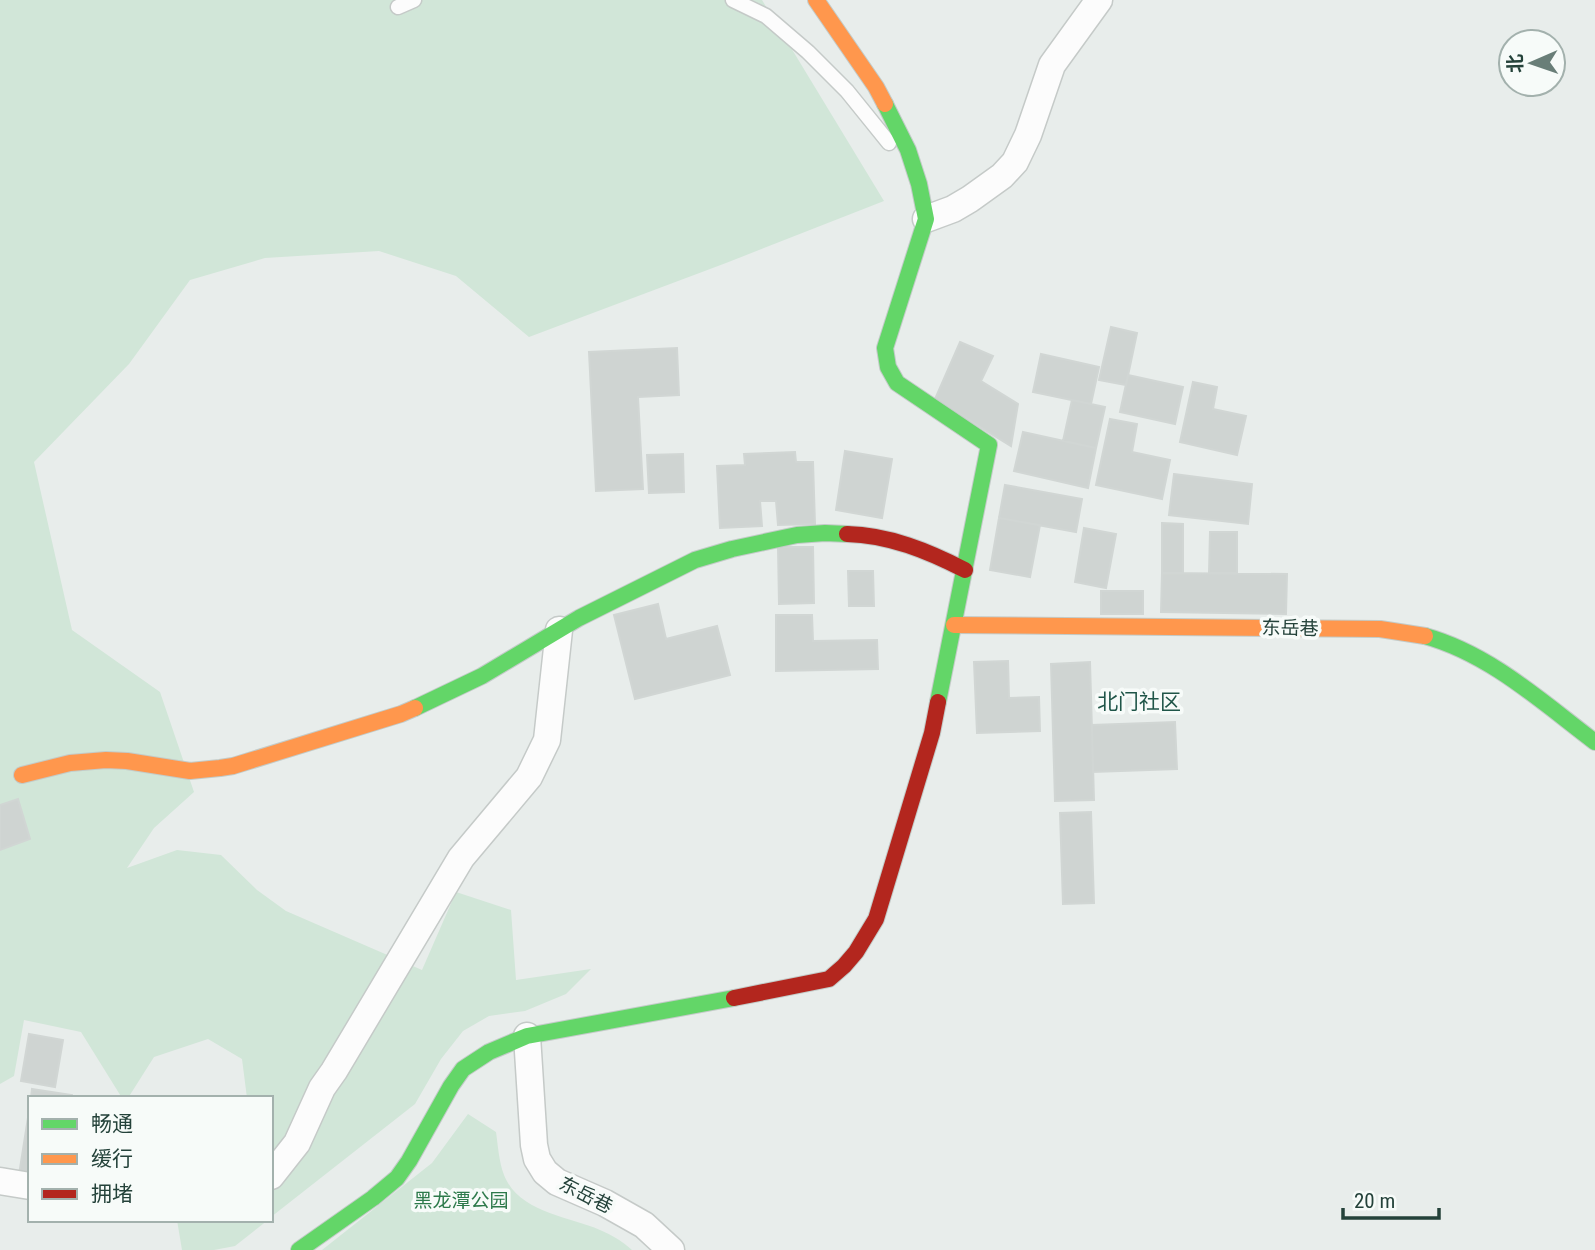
<svg xmlns="http://www.w3.org/2000/svg" width="1595" height="1250" font-family="'Roboto Condensed','Noto Sans SC',sans-serif">
	<style>
		.green { fill: #d1e6d8 }
		.building { fill: #cfd4d2; stroke: #d1d6d4; stroke-width: 2 }
		.lines { fill: none; stroke-linecap: round; stroke-linejoin: round }
		.lane-casing { stroke: #c5cac8; stroke-width: 17 }
		.street-casing { stroke: #c5cac8; stroke-width: 29 }
		.fast-casing { stroke: #c3cbc8; stroke-width: 18 }
		.slow-casing { stroke: #c3cbc8; stroke-width: 18 }
		.jam-casing { stroke: #c3cbc8; stroke-width: 18 }
		.lane { stroke: #fcfcfc; stroke-width: 14 }
		.street { stroke: #fcfcfc; stroke-width: 26 }
		.fast { stroke: #63d668; stroke-width: 16 }
		.slow { stroke: #ff974d; stroke-width: 16 }
		.jam { stroke: #b3261e; stroke-width: 16 }
		.labels { text-anchor: middle; dominant-baseline: central; stroke-width: 7; stroke-linejoin: round; paint-order: stroke }
		.street-label { font-size: 19px; fill: #24423a; stroke: #f7fbf9 }
		.park-label { font-size: 19px; fill: #2d7a4b; stroke: #f7fbf9 }
		.neighbourhood-label { font-size: 21px; fill: #1f5548; stroke: #f7fbf9 }
	</style>
	<rect width="100%" height="100%" fill="#e8edeb"/>
	<path class="green" d="M0 0H762L884 201 726 263 529 337 456 276 379 251 265 258 190 280 129 364 34 462 72 630 160 692 194 792 154 828 127 868 177 850 221 855 257 890 286 911 422 970 456 892 511 910 516 980 591 969 566 994 525 1011 489 1016 463 1031 441 1059 415 1104 271 1217V1098H247L242 1059 208 1039 154 1057 128 1098H122L81 1032 24 1020 14 1076 0 1084Z
		M468 1114 496 1132C498 1146 499 1162 504 1175 519 1213 568 1216 600 1230 612 1235 622 1241 632 1250H322L432 1163Z
		M177 1220H268L235 1246 214 1250H182Z"/>
	<path class="building" d="M1111 327 1137 333 1126 385 1099 380Z
		M960 342 993 356 981 381 1018 404 1011 446 935 399Z
		M677 348 679 395 638 397 643 489 596 491 589 352Z
		M1041 354 1099 367 1091 404 1033 392Z
		M1128 375 1183 387 1175 424 1120 412Z
		M1193 382 1217 387 1213 409 1246 416 1237 455 1180 442Z
		M1072 400 1105 407 1096 448 1063 441Z
		M1110 419 1137 424 1132 452 1170 460 1162 499 1096 485Z
		M1023 432 1096 448 1088 488 1014 471Z
		M845 451 892 459 882 518 836 510Z
		M795 452 796 462H813L815 524 778 525 776 501H760L762 526 720 528 717 466 745 465 744 454Z
		M683 454 684 492 649 493 647 455Z
		M1174 474 1252 484 1248 524 1169 515Z
		M1005 485 1082 499 1076 532 999 518Z
		M999 518 1040 525 1030 577 990 570Z
		M1162 523 1183 524V573H1162Z
		M1084 528 1116 534 1106 588 1075 582Z
		M1210 532H1237V573H1209Z
		M778 547H813L814 603 779 604Z
		M848 571H873L874 606H849Z
		M1162 573 1287 574 1286 614 1161 612Z
		M1101 591H1143V614H1101Z
		M658 604 666 639 717 626 730 675 635 699 614 615Z
		M776 615H812L813 641 877 640 878 669 776 671Z
		M1008 661 1009 698 1039 697 1040 731 977 733 974 662Z
		M1090 662 1094 800 1055 801 1051 664Z
		M1175 722 1177 769 1093 772 1092 725Z
		M18 799 30 839 0 850V805Z
		M1091 812 1094 903 1063 904 1060 813Z
		M29 1034 63 1040 55 1087 21 1081Z
		M32 1089 72 1095V1098H31Z
		M30 1105V1182L18 1181Z"/>
	<g class="lines">
		<g class="lane-casing">
			<path id="lane" d="M733 0 766 16 808 52 847 91 889 143
				M398 7 414 0"/>
		</g>
		<g class="street-casing">
			<path id="street" d="M926 219 953 209 970 199 1002 176 1015 162 1028 135 1052 65 1099 0
				M527 1036 534 1145 537 1159 545 1172 557 1182 605 1203 644 1225 671 1250
				M271 1176 297 1143 322 1088 334 1071 461 858 529 777 547 740 559 630
				M0 1181 30 1186"/>
		</g>
		<g class="fast-casing">
			<path id="fast" d="M885 104 908 150 919 184 926 219 885 348 888 367 897 383 989 445 938 702
				M1425 636C1490 654 1542 702 1595 742
				M415 708 482 676 579 618 695 560 732 549 797 535 825 533 847 534
				M299 1250 373 1198 397 1178 409 1161 451 1086 463 1069 489 1052 527 1036 734 998"/>
		</g>
		<g class="slow-casing">
			<path id="slow" d="M816 0 876 87 885 104
				M954 625 1380 629 1425 636
				M22 775 70 763 106 760 127 761 190 771 220 768 233 766 401 714 415 708"/>
		</g>
		<g class="jam-casing">
			<path id="jam" d="M847 534C889 535 928 551 965 570
				M734 998 829 979 844 966 856 952 876 919 932 733 938 702"/>
		</g>
		<use href="#lane" class="lane"/>
		<use href="#street" class="street"/>
		<use href="#fast" class="fast"/>
		<use href="#slow" class="slow"/>
		<use href="#jam" class="jam"/>
	</g>
	<g class="labels">
		<g class="street-label">
			<text transform="translate(1290 628) rotate(1)">东岳巷</text>
			<text transform="translate(586 1195) rotate(27)">东岳巷</text>
		</g>
		<g class="park-label">
			<text x="461" y="1200">黑龙潭公园</text>
		</g>
		<g class="neighbourhood-label">
			<text x="1139" y="702">北门社区</text>
		</g>
	</g>
	<rect x="28" y="1096" width="245" height="126" fill="#f7fbf9" stroke="#a3b1ad" stroke-width="2"/>
	<rect x="42" y="1119" width="35" height="10" fill="#63d668" stroke="#a3b1ad" stroke-width="2"/>
	<text x="91" y="1131" font-size="21" fill="#24423a">畅通</text>
	<rect x="42" y="1154" width="35" height="10" fill="#ff974d" stroke="#a3b1ad" stroke-width="2"/>
	<text x="91" y="1166" font-size="21" fill="#24423a">缓行</text>
	<rect x="42" y="1189" width="35" height="10" fill="#b3261e" stroke="#a3b1ad" stroke-width="2"/>
	<text x="91" y="1201" font-size="21" fill="#24423a">拥堵</text>
	<g transform="translate(1532 63) rotate(268)"><circle r="33" fill="#f7fbf9" stroke="#a3b1ad" stroke-width="2"/>
	<path d="M0-5L12 26L0 18L-12 26Z" fill="#697e78"/>
	<text y="-10" font-size="19" font-weight="bold" text-anchor="middle" fill="#24423a">北</text>
	</g>
	<path d="M1343 1208v10h96v-10" fill="none" stroke="#24423a" stroke-width="3.5"/>
	<text x="1354" y="1208" font-size="21" fill="#24423a" stroke="#f7fbf9" stroke-width="5" paint-order="stroke">20 m</text>
</svg>
